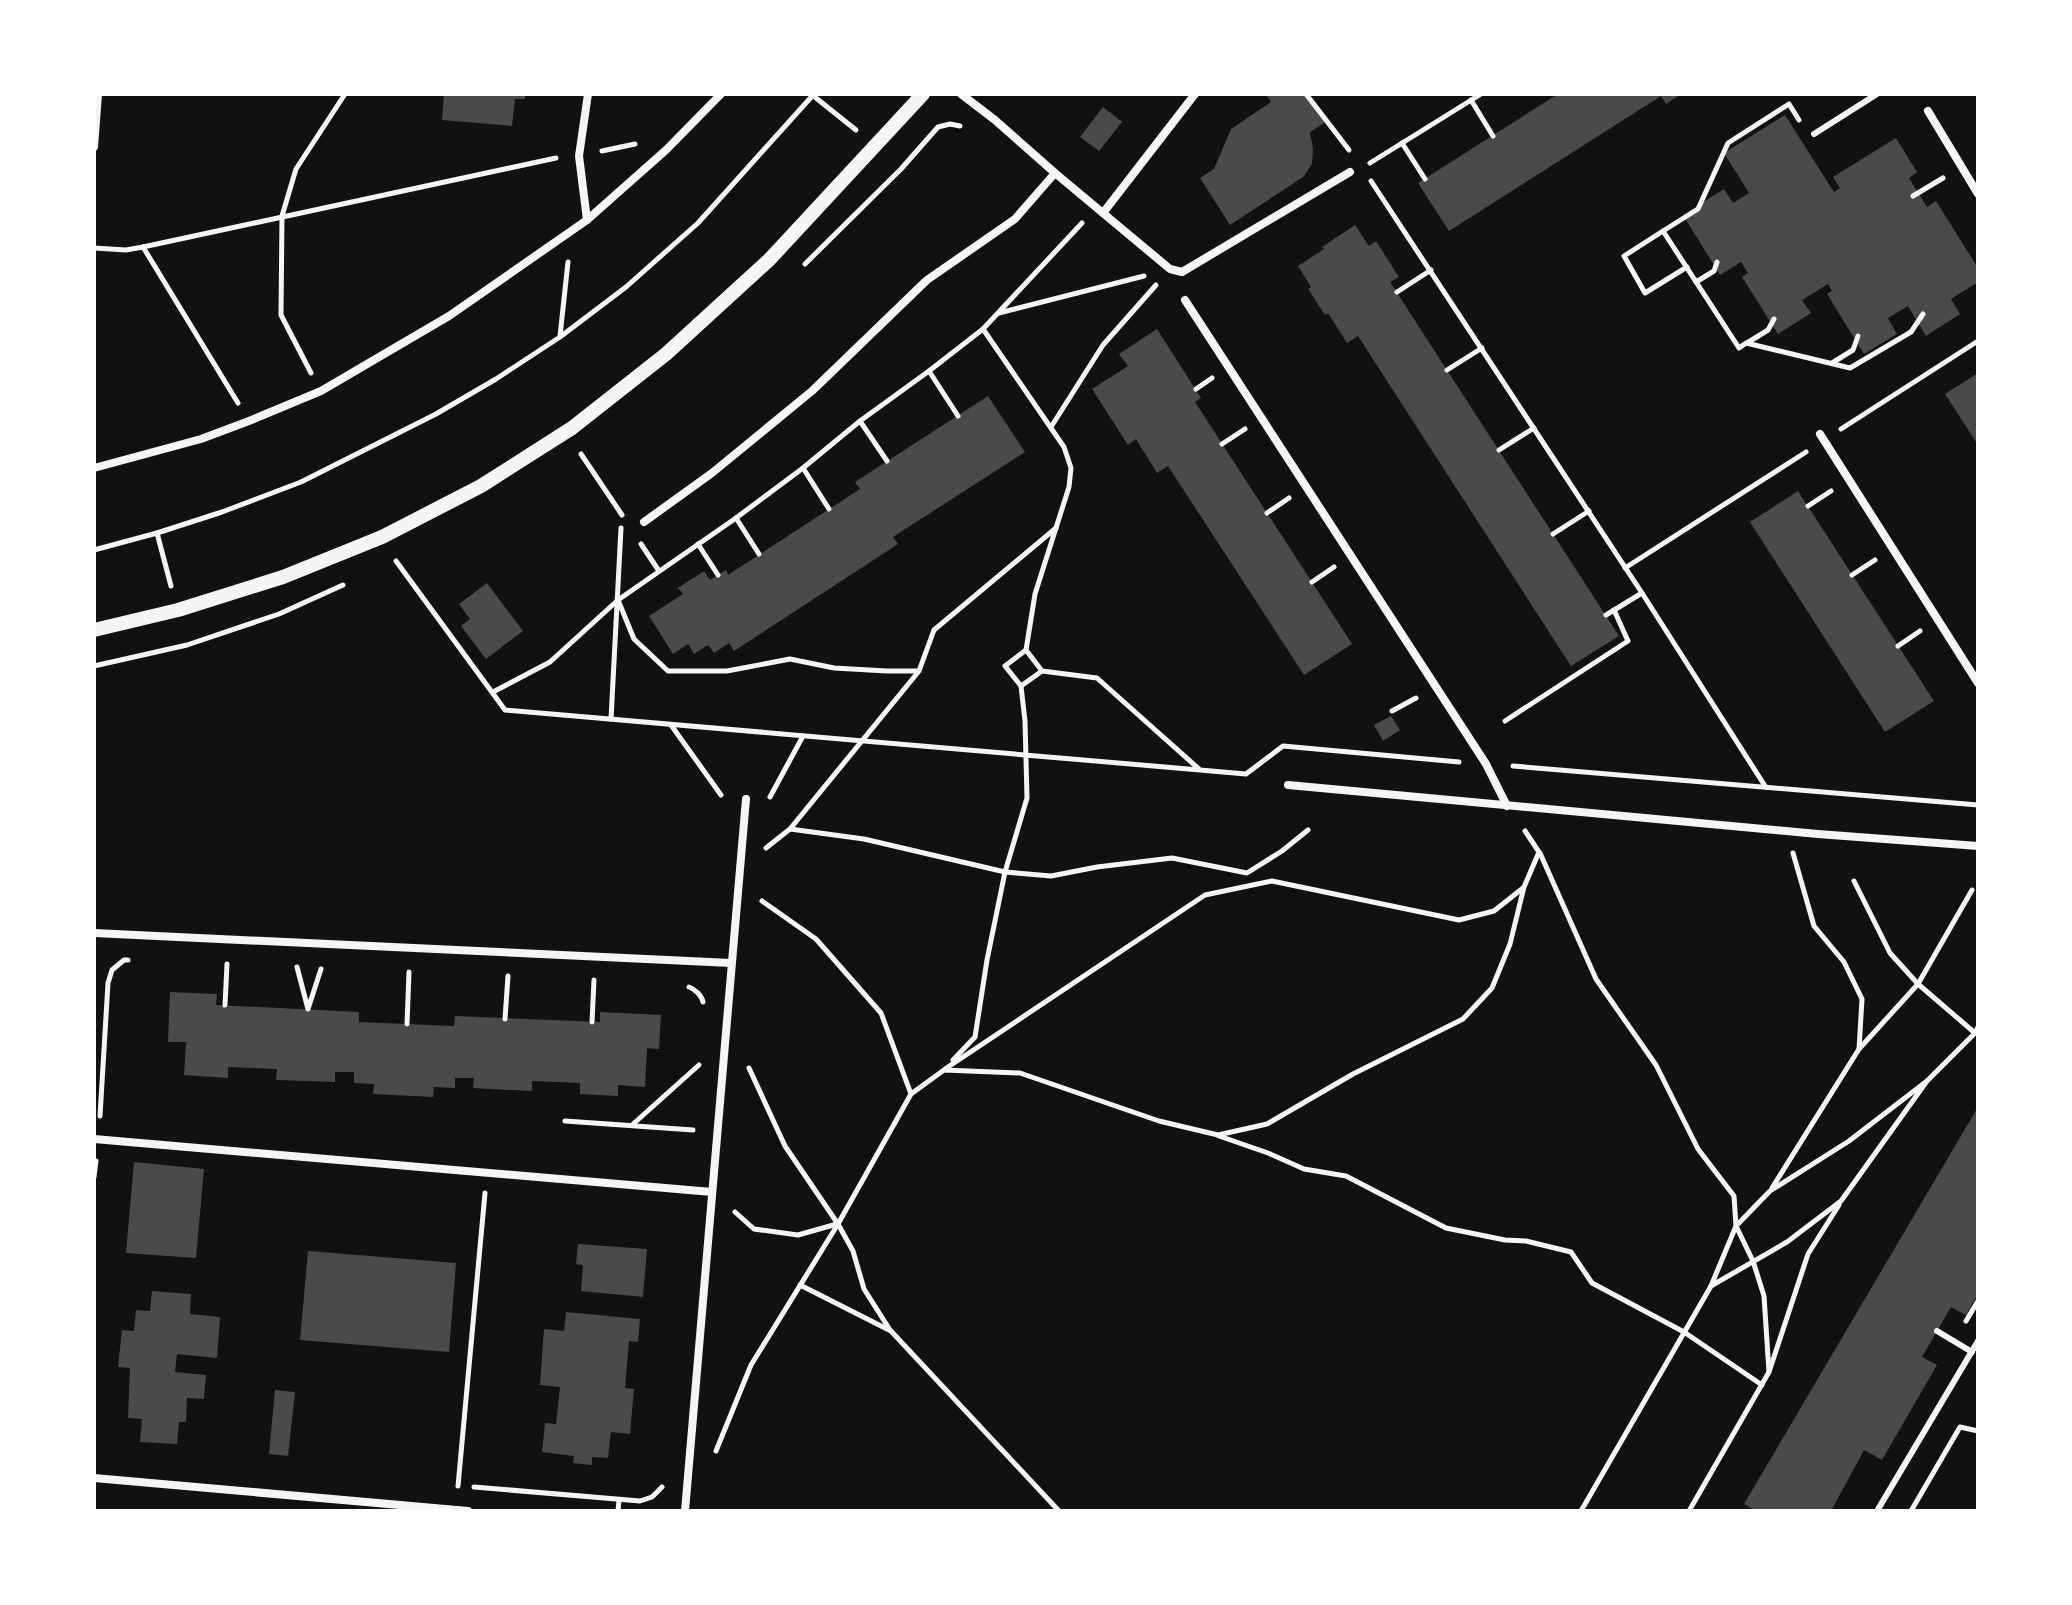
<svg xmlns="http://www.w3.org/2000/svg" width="2072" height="1605" font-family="Montserrat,sans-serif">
  <rect width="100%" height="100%" fill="#111"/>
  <g fill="#4a4a4a">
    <path d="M444,94h81v5h-10l-3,27 -70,-6z"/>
    <path d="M1266,94h40l20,28 -16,10 3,17 -1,15 -9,13 -73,48 -30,-47 14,-9 17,-40 40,-27z"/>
    <path d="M1558,94h123l-15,10 -5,-8 -212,135 -31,-48z"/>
    <path d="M1103,107l19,15 -23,29 -19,-14z"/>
    <path d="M1785,115l49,77 6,-4 -7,-11 63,-39 21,34 -8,6 18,29 9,-6 42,67v14l-27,17 9,15 -34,22 -18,-30 -20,12 9,16 -33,20 -37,-60 5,-3 -4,-7 -26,16 9,13 -33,21 -36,-57 6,-4 -7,-11 -21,13 -37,-60 41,-26 9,14 16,-10 -25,-40z"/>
    <path d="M1355,225l14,21 7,-5 23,36 -9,5 229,354 -48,30 -213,-330 -11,7 -19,-30 -3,2 -17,-26 3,-2 -13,-21 26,-17 -2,-2z"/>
    <path d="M1157,329l44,69 -6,4 157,242 -48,31 -136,-209 -11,7 -21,-34 -8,6 -36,-56 36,-23 -9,-12z"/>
    <path d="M1978,373v72l-33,-51z"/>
    <path d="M988,396l37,56 -132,85 5,7 -164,107 -5,-8 -15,10 -6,-8 -14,9 -6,-10 -15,10 -24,-38 34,-22 -5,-6 26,-17 6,9 16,-10 2,5 132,-86 -5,-7z"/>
    <path d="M1798,491l136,210 -49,31 -135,-210z"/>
    <path d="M487,583l36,48 -37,28 -25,-33 9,-7 -11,-15z"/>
    <path d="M1391,716l9,14 -17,11 -9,-16z"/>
    <path d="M170,992l47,2 -1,11 143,7v10l95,4 1,-10 145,6v-10l61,3 -2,34 -12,-1 -2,39 -27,-2v11l-38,-2v-11l-48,-2v10l-59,-3 1,-10h-19v10l-21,-1 -1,10 -60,-3 1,-10 -20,-1v-11h-19v10l-59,-2 1,-11 -49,-2v11l-44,-3 2,-33h-18z"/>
    <path d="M1978,1107v187l-12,21 -15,-8 -29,50 15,8 -55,95 -18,-10 -33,61h-75l-12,-7z"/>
    <path d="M134,1162l70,7 -8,89 -70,-5z"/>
    <path d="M578,1244l69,5 -4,48 -62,-6 2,-26 -7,-1z"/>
    <path d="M308,1251l148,12 -7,89 -149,-12z"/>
    <path d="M152,1291l39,3 -1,20 30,3 -3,41 -40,-4 -2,18 31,3 -2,24 -17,-1 -1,24h-7l-2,22 -37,-2 2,-23 -14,-1 2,-50 -12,-1 4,-37 12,1 2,-21 14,1z"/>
    <path d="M566,1312l74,7 -2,23 -9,-1 -4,47 9,1 -4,45 -19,-2 -3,26 -16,-1v8l-19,-2 1,-7 -32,-4 3,-29 11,1 4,-37 -20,-2 4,-56 20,2z"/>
    <path d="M275,1390l20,2 -7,64 -19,-2z"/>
  </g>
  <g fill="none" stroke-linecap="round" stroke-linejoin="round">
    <g stroke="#f5f5f5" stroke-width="5">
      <path d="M811,94l45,36"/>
      <path d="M1306,94l43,56"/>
      <path d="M1471,100l22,36"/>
      <path d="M1799,120l-10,-16 -61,39 -30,66 -35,22 76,117 7,-5 104,25 61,-36 12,-18"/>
      <path d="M1402,143l23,36"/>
      <path d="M602,151l33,-7"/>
      <path d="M1370,163l111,-69"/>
      <path d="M1371,181l271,412 123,193"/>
      <path d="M1913,196l30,-18"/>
      <path d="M1663,231l-39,25 21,37 42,-26"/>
      <path d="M143,247l95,156"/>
      <path d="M94,248l32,2 17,-3 413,-89"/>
      <path d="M805,264l96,-95 37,-42 12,-3 10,2"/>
      <path d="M1696,282l18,-11 3,-9"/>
      <path d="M1397,292l34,-22"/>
      <path d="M999,313l145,-37"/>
      <path d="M983,329l81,118 7,21 -2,19 -34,107 -9,56"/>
      <path d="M560,336l8,-74"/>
      <path d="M1747,343l21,-13 6,-11"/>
      <path d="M1832,363l21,-13 5,-14"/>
      <path d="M1447,370l35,-22"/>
      <path d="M929,371l29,45"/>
      <path d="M311,373l-30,-58 1,-99 14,-47 49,-75"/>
      <path d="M1196,389l16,-11"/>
      <path d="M860,421l27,40"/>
      <path d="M1051,427l52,-82 53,-60"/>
      <path d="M1841,429l137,-88"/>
      <path d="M1222,444l23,-15"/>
      <path d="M1499,450l35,-22"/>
      <path d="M581,454l41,61"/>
      <path d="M803,468l26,41"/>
      <path d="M1808,506l23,-15"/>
      <path d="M1267,513l22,-15"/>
      <path d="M736,518l23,36"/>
      <path d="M157,533l14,53"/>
      <path d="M1553,534l36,-23"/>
      <path d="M641,544l18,27"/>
      <path d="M698,544l20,31"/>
      <path d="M94,550l63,-17 65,-21 79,-30 135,-68 60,-35 64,-42 66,-50 72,-64 116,-129"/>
      <path d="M396,561l109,149 741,64 37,-28 176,16"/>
      <path d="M1625,568l181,-116"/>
      <path d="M1852,575l23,-15"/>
      <path d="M1312,582l22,-15"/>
      <path d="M618,600l16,39 34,32h59l63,-12 44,9 53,3h31"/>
      <path d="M1606,615l36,-22"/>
      <path d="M1898,646l22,-15"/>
      <path d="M1026,650l16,21 -21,15 -16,-20z"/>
      <path d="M94,666l93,-21 92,-31 64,-29"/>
      <path d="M1042,671l55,7 102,91"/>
      <path d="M493,692l57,-30 68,-62 118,-82 67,-50 57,-47 69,-50 54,-42 99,-106"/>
      <path d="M1392,711l24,-13"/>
      <path d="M611,719l10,-191"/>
      <path d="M1505,721l123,-80 -14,-31"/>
      <path d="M671,725l50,70"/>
      <path d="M1513,766l465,39"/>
      <path d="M770,797l33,-61"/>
      <path d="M790,829l74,10 141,33 46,4 46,-9 75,-9 75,15 35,-22 26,-21"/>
      <path d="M766,848l24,-19 129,-158 15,-41 122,-102"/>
      <path d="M1540,853l56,126 60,86 42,84 36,47 2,30 17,35 11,35 5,76"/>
      <path d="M1793,853l21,73 30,36 18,37 -3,50"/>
      <path d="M1854,881l36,72 28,31 57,49"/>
      <path d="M762,901l54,38 65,74 30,81"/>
      <path d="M297,967l11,42 13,-40"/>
      <path d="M689,987c6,2 13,9 14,15"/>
      <path d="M225,1005l2,-41"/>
      <path d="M505,1019l3,-43"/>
      <path d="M592,1022l2,-42"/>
      <path d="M407,1024l2,-52"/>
      <path d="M953,1060l22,-23 12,-77 18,-88 22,-74 -2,-77 -4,-35"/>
      <path d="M749,1068l36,78 53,78 15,27 11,38 26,41 169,181"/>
      <path d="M945,1069l260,-174 67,-14 187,39 35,-9 29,-23"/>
      <path d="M100,1116l8,-133 4,-13 12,-10h4"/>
      <path d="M565,1121l128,9"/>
      <path d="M632,1125l67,-60"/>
      <path d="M1219,1136l49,17 36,16 42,7 100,52 59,12 21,1 45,11 21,31 92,49 78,53"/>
      <path d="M94,1177l2,-16"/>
      <path d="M1772,1188l87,-139 59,-65 54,-94"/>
      <path d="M735,1212l19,17 44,6 39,-11"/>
      <path d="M800,1285l89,45"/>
      <path d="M1711,1286l25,-60 34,-35 79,-50 78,-60 48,-48 3,-6"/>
      <path d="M1966,1321l12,-20"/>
      <path d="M716,1451l35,-86 87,-141 73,-130 33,-24 76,3 139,48 59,14 49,-11 86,-50 110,-55 29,-31 18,-44 14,-57 15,-35 -14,-21"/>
      <path d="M458,1486l27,-293"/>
      <path d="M474,1487l166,14 12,-4 10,-10"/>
      <path d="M618,1511l1,-11"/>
      <path d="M1581,1511l130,-225 76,-44 54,-41 86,-120"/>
      <path d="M1689,1511l80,-139 39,-118 31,-49"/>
      <path d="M1911,1511l49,-84 18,4"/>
    </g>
    <g stroke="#f5f5f5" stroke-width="6">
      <path d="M1814,134l63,-40"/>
      <path d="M1937,1331l35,21"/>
      <path d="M1877,1511l101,-170"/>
    </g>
    <g stroke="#f5f5f5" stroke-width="8">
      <path d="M961,94l34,26 60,53 115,96 12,3 168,-100"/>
      <path d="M1928,111l50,83"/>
      <path d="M94,147l4,-53"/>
      <path d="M1103,213l92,-119"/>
      <path d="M587,220l-8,-64 9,-62"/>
      <path d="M1185,300l301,464 21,42"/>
      <path d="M1820,434l158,249"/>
      <path d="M94,468l107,-29 48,-18 72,-30 128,-75 138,-96 79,-70 55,-56"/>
      <path d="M644,522l68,-49 100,-82 115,-111 88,-61 40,-46"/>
      <path d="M1288,785l530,49 160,12"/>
      <path d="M94,933l637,30"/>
      <path d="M94,1139l618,53"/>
      <path d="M94,1478l374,33"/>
      <path d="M685,1511l61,-712"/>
    </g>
    <path stroke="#f5f5f5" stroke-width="14" d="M94,630l84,-20 105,-33 99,-40 99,-51 91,-58 94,-74 103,-94 154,-166"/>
  </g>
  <rect width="2072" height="1605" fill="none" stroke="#ffffff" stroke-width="192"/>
</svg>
